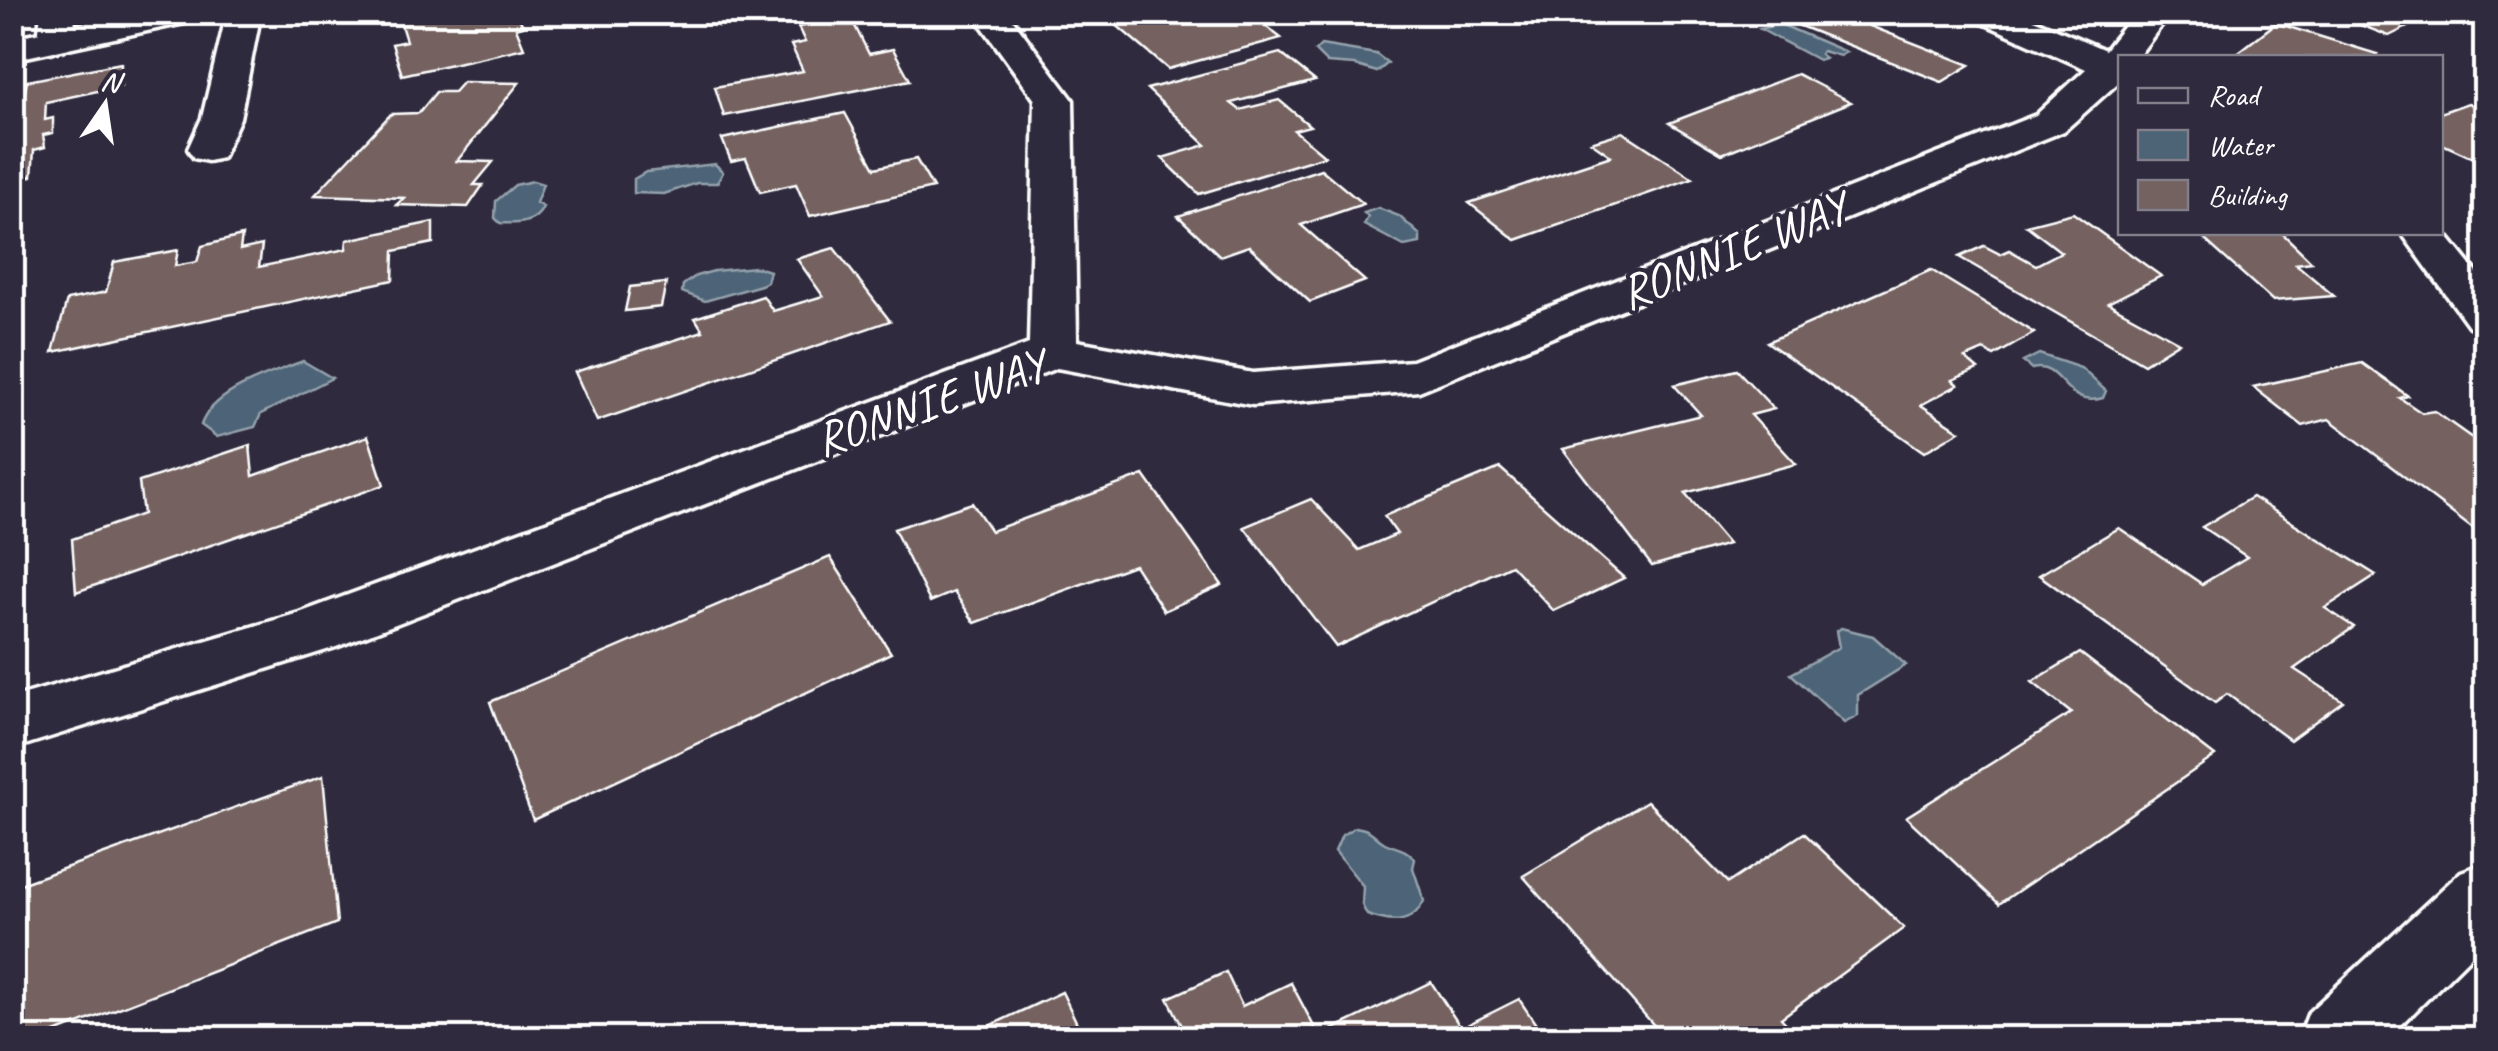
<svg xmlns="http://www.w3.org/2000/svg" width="2498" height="1051" font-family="Caveat,sans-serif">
  <rect width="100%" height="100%" fill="#2f2a3d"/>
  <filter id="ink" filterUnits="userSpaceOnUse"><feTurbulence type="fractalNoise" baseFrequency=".01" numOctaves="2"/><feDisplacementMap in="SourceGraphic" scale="20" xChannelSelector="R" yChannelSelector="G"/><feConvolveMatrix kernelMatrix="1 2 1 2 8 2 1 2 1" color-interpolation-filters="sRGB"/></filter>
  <g filter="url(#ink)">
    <g fill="#4d6477" stroke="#94a2ad" stroke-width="2.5">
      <path d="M1780,24l66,28 -6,4 -18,-5 -2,3 5,4 -7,2 -58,-31z"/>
      <path d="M1321,45l55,9 12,9 -11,9 -23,-7 -27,-2 -12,-12z"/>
      <path d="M715,164l8,8 -6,11h-20l-33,11 -30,-1v-14l12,-7z"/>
      <path d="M533,181l10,3 -7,19 7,4c-7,17 -26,17 -43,16l-5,-5 1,-17 19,-16z"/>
      <path d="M1378,208l21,8 21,19v8l-16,3 -40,-21 4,-8 -4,-4z"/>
      <path d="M755,267l15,4 -3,11 -6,3 -56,16 -23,-9 1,-7 13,-9 18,-5z"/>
      <path d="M2039,354l42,14 25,23 -3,7c-39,12 -41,-38 -71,-29l-9,-7z"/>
      <path d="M303,361l29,17 -71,36 -6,13 -38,10 -16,-12c12,-35 70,-51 102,-64z"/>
      <path d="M1841,628l32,8 33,29 -48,30v21l-14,7 -53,-49 48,-27 -3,-16z"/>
      <path d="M1355,827c20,3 16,8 30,16 12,6 19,4 30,16l-2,9 11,33c-13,25 -33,22 -57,14l-5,-10 1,-19 -28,-35 7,-16z"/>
    </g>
    <g fill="#746261" stroke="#fff" stroke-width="2.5">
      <path d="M397,12h119l7,14 -7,2 8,20 -122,27 -10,-31 14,-3z"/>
      <path d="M712,12h80l-74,14z"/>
      <path d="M1101,12h146l34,26 -113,31z"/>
      <path d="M1827,12h66l-23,14 100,39 -28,17 -142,-56z"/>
      <path d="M2326,12h112l-49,24z"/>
      <path d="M851,18l18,36 24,-5 17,31 -186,36 -9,-29 88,-16 -12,-26 14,-3 -7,-15z"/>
      <path d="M2276,23l101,31 -4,4h-142z"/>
      <path d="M1280,53l35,28 -84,22 9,7 39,-10 31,26 -16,4 31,26 -126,38 -37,-36 44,-13 -59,-56z"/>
      <path d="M121,63v23l-75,16 -1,18 8,-2v15l-10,2 2,12 -11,3 -2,26 -20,4v-86l13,-3 2,-10z"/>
      <path d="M1797,74l54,28 -129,52 -53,-31z"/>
      <path d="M463,82l56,1 -62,78 36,1 -19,23h9l-15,22 -72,-2 8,-7 -89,-3 76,-81 28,-1 17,-21h18z"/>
      <path d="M2468,103l18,8v53l-46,-21v-30z"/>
      <path d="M845,113l30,55 41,-9 17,29 -123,28 -14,-32 -36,8 -14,-34 -15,3 -9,-22z"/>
      <path d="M1623,132l70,46 -177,62 -47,-37 142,-47 -20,-14z"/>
      <path d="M1321,169l42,35 -62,21 64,56 -55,21 -61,-56 -29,10 -42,-40z"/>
      <path d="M2073,213l88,63 -53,27 71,39 -35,22 -185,-107 25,-11 16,8 9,-4 27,15 25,-13 -35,-27z"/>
      <path d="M433,222v21l-39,8 -1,29 -340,72 14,-52 39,-8 8,-30 64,-12 -3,16 22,-4 5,-16 40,-10 -2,14 22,-5 -3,22 87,-18 1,-9z"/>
      <path d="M2196,232h92l-5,2 29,28 -16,2 38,32 -61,5z"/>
      <path d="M834,248l56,73 -293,100 -22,-49 128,-41 -8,-13 68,-22 10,15 50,-15 -26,-37z"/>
      <path d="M1931,270l103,63 -40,23 -10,-6 -19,8 13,11 -26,11 6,5 -37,20 39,26 -36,21 -157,-110z"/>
      <path d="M666,283l-5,24 -36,4 5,-24z"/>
      <path d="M2362,363l46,33 -8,2 22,15 12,-2 52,37v91l-157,-120 -26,7 -50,-39z"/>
      <path d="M1737,370l37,39 -23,6 45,49 -111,29 43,51 -76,22 -89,-117 138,-34 -27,-30z"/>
      <path d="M368,436l16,49 -308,107 -4,-53 71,-25 -4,-32 111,-37 3,31z"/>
      <path d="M1500,468l124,110 -70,33 -43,-46 -175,82 -92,-120 67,-28 48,51 38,-16 -13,-18z"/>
      <path d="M1144,475l78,110 -58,26 -30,-46 -159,58 -21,-31 -24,10 -36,-73 78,-26 19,28z"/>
      <path d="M2252,497l124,78 -51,33 29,19 -60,42 49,32 -53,39 -63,-46 -12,9 -176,-128 80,-47 83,56 45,-27 -45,-30z"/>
      <path d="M830,557l61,96 -358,167 -43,-118z"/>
      <path d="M2080,653l135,103 -216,148 -93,-87 165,-104 -39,-31z"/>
      <path d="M323,776l14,147 -295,115h-30v-151z"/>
      <path d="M1647,801l81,82 76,-50 100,95 -123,90 19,20h-135l-142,-162z"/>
      <path d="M1226,972l16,34 49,-23 28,53 112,-54 30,46 58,-29 26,39h-357l-20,-40z"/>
      <path d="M1062,992l22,46h-120z"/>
    </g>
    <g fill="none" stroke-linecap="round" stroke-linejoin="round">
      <g stroke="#fff" stroke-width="7">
        <g id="minor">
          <path d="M41,12h34l-1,28 -5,8 -13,3 -13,-3 -5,-8z"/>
          <path d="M227,12h34l-21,106 -18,40 -14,3 -14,-3 -6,-9 14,-31z"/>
          <path d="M972,12h35l66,88 4,241 176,32 159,-12 624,-246 50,-46 -112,-50 -5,-7h48l88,38 30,-38h36l-34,46h-17v23l-56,50 -645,260 -166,14 -196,-37 -721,279 -324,102v-51l287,-85 730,-269 6,-244z"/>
          <path d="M2440,227l46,57v46l-17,-4 -68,-94h39z"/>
          <path d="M2486,863v78l-98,97h-89l10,-26 152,-140z"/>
        </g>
      </g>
      <g stroke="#fff" stroke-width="7">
        <path id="primary" d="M136,12h70l-5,7 -12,3 -177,38v-22z"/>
      </g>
      <use href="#minor" fill="#2f2a3d" fill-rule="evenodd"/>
      <use href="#primary" fill="#2f2a3d" fill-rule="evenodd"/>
    </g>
  </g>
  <g text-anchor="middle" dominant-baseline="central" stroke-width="8" stroke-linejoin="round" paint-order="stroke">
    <g font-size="48" fill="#fff" stroke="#2f2a3d">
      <text transform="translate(1733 250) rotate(-22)">RONNIE WAY</text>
      <text transform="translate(930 402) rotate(-19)">RONNIE WAY</text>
    </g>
  </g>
  <rect width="2498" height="1051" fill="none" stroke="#2f2a3d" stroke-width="50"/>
  <rect x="25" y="25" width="2448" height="1001" fill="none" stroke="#fff" stroke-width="4" filter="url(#ink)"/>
  <rect x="2118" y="55" width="325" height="180" fill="#2f2a3d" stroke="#827f8b" stroke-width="2.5"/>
  <rect x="2138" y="88" width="50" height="15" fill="#2f2a3d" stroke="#827f8b" stroke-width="2.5"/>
  <text x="2208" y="105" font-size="30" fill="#ffffff">Road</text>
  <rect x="2138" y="130" width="50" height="30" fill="#4d6477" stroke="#827f8b" stroke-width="2.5"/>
  <text x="2208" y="155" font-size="30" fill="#ffffff">Water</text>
  <rect x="2138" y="180" width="50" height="30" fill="#746261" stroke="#827f8b" stroke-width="2.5"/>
  <text x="2208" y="205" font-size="30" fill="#ffffff">Building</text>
  <g transform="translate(105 105) rotate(13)" stroke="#2f2a3d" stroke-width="8" paint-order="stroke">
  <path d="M0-8L18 38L0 25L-18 38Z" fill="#ffffff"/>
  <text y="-15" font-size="28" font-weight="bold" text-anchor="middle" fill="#ffffff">N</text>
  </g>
</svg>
